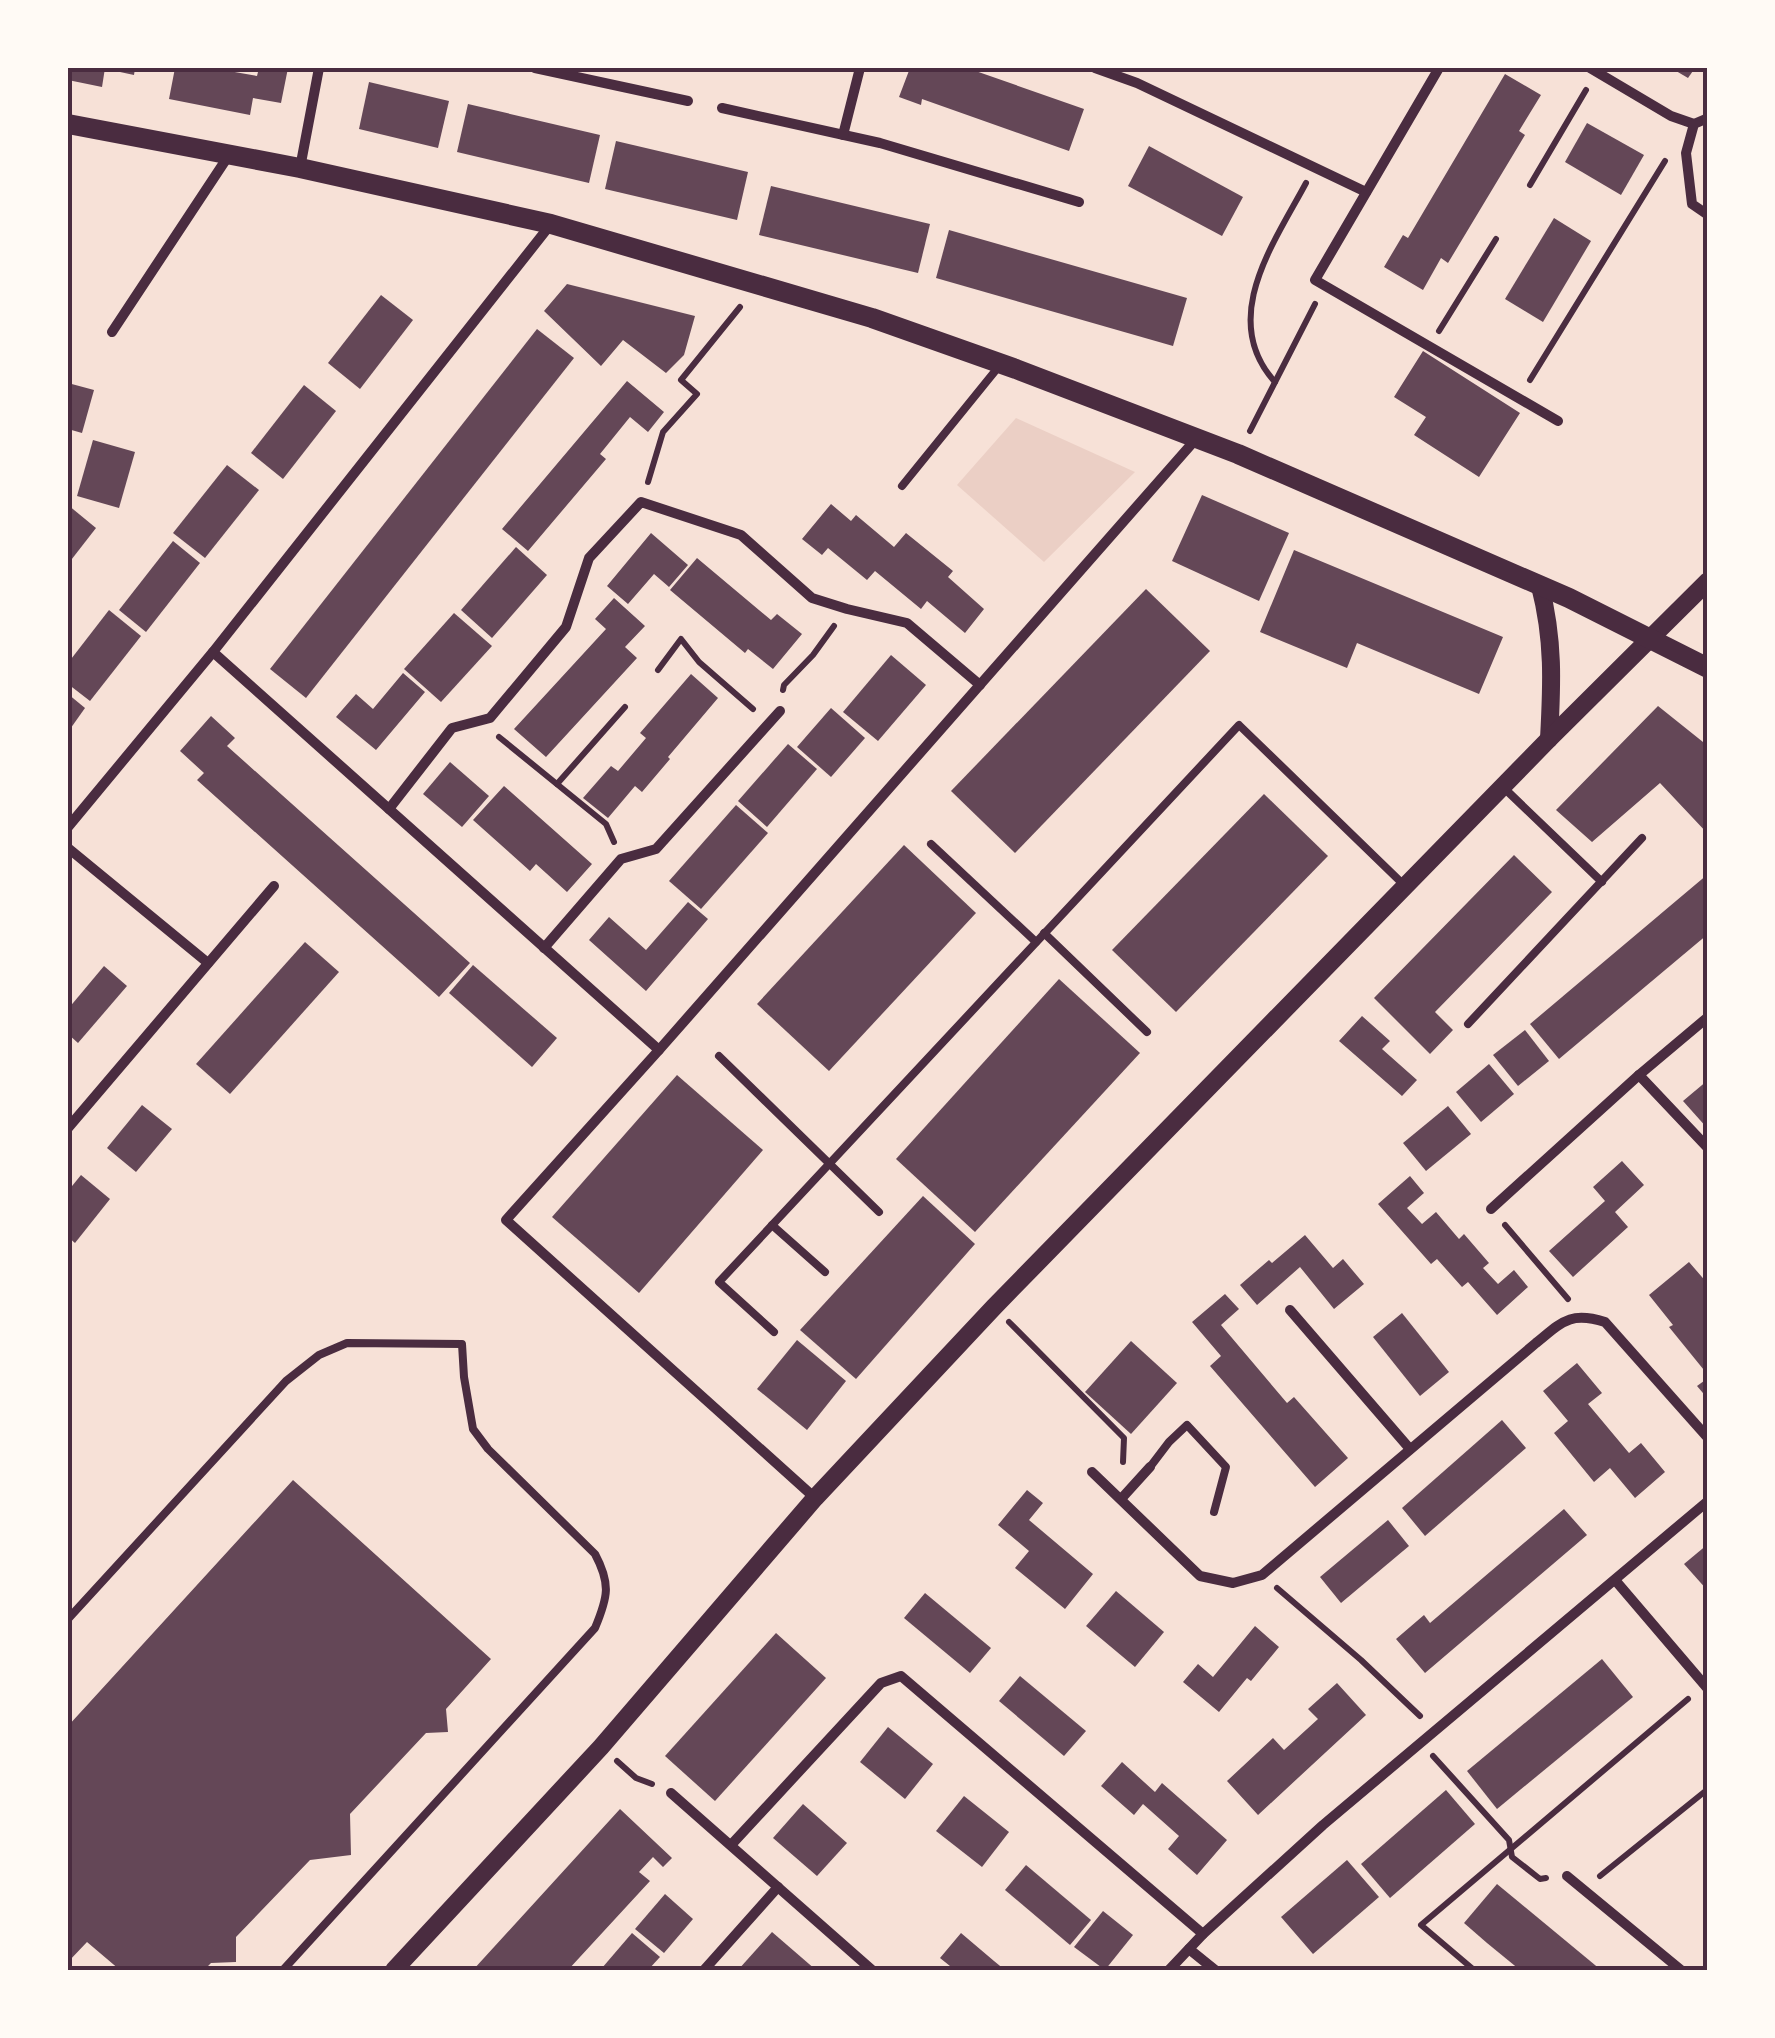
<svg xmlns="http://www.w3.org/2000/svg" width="1775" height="2038" font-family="'Alegreya Sans',sans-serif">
  <rect width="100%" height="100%" fill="#f7e1d7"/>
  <path fill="#ebcfc5" d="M1016,418l119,54 -91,90 -87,-77z"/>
  <g fill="#644757">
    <path d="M68,68h37l-3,19 -34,-7z"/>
    <path d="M106,68h29l-1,7 -28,-6z"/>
    <path d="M175,68h37l45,8 2,-8h29l-7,35 -28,-5 -3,17 -81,-16z"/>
    <path d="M910,68h57l117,41 -15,42 -147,-52 -1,6 -22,-8z"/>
    <path d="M1671,68h24l-7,10z"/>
    <path d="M1505,74l36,21 -22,36 6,4 -77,128 -7,-5 -18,32 -39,-23 19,-32 5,3z"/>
    <path d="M369,82l80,19 -11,47 -79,-19z"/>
    <path d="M468,104l132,31 -11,48 -132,-31z"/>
    <path d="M1587,123l57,32 -23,40 -56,-33z"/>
    <path d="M616,141l132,31 -11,48 -132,-31z"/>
    <path d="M1149,146l94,51 -21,39 -94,-50z"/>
    <path d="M771,186l159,38 -12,49 -159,-38z"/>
    <path d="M1554,218l37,23 -48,81 -38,-23z"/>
    <path d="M949,230l238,68 -14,48 -237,-68z"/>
    <path d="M567,284l128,32 -11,39 -18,18 -43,-33 -22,26 -57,-55z"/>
    <path d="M381,295l32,25 -53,69 -32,-26z"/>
    <path d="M537,329l37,29 -268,340 -36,-29z"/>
    <path d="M1423,351l97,62 -41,64 -65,-42 12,-18 -32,-20z"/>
    <path d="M627,381l37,31 -16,20 -18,-15 -30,37 6,5 -78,92 -26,-22z"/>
    <path d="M68,383l26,7 -12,43 -14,-4z"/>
    <path d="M304,385l32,26 -53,68 -32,-26z"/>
    <path d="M93,440l42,12 -16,56 -42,-12z"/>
    <path d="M227,465l32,25 -54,68 -32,-25z"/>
    <path d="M1202,495l87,38 -30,68 -87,-40z"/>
    <path d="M831,504l20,17 5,-6 38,32 12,-14 47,38 -5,6 36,32 -19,24 -38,-32 -6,8 -46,-38 -8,9 -39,-32 -6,7 -20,-16z"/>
    <path d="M68,505l28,23 -28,36z"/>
    <path d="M651,533l37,32 -19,22 -15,-13 -26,30 -21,-18z"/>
    <path d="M173,541l27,22 -54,69 -27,-22z"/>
    <path d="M516,547l31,28 -55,63 -31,-28z"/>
    <path d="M1294,550l209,87 -24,57 -122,-51 -10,25 -87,-36z"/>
    <path d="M697,558l74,62 6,-6 25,20 -29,35 -25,-20 -3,4 -75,-63z"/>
    <path d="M1146,589l64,62 -195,202 -64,-62z"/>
    <path d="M614,598l31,28 -20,21 12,11 -91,99 -32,-28 92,-100 -11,-10z"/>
    <path d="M109,610l32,26 -51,65 -22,-17v-21z"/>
    <path d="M454,613l38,33 -51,56 -37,-33z"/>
    <path d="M891,655l35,30 -48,56 -35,-29z"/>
    <path d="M403,673l22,19 -49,58 -40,-33 20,-23 17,15z"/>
    <path d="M691,674l27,24 -50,59 2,2 -28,33 -7,-6 -27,32 -25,-20 28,-32 7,5 28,-33 -6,-5z"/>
    <path d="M68,694l17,14 -17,24z"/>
    <path d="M1658,706l50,40v88l-48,-51 -68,59 -36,-32z"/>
    <path d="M831,708l34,30 -34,39 -34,-30z"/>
    <path d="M211,716l24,22 -8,8 243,217 -31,34 -242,-217 7,-7 -24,-22z"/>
    <path d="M788,744l29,25 -50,58 -29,-26z"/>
    <path d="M450,762l39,34 -27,31 -39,-33z"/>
    <path d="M504,786l88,78 -25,28 -31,-28 -6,7 -57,-51z"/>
    <path d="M1264,794l64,62 -152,156 -64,-62z"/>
    <path d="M736,805l32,28 -67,76 -32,-28z"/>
    <path d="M904,845l72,68 -147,158 -72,-67z"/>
    <path d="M1514,855l38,37 -117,120 18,18 -23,24 -56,-56z"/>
    <path d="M1708,874v60l-149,125 -29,-35z"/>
    <path d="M688,902l20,17 -62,72 -57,-51 20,-23 37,33z"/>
    <path d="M305,942l34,30 -109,122 -34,-30z"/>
    <path d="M473,965l84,73 -25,29 -83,-74z"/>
    <path d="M104,966l23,20 -49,57 -10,-9v-25z"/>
    <path d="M1059,979l81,74 -165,179 -79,-73z"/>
    <path d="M1362,1016l28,25 -8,8 35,31 -15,16 -63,-55z"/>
    <path d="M1525,1030l24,31 -31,25 -25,-31z"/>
    <path d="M1489,1064l25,30 -33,28 -25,-30z"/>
    <path d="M677,1075l86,75 -124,143 -87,-76z"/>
    <path d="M1708,1080v49l-25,-28z"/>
    <path d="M142,1105l30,24 -36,43 -29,-24z"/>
    <path d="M1448,1106l23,28 -45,37 -23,-28z"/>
    <path d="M1622,1161l22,24 -29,27 13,15 -55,50 -24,-26 56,-50 -12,-14z"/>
    <path d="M81,1175l29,24 -35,44 -7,-6v-46z"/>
    <path d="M1410,1176l14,17 -17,15 15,16 14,-12 23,27 5,-5 25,29 -6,5 15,16 16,-14 14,17 -31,28 -29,-33 -6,5 -25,-28 -6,5 -53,-60z"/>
    <path d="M923,1196l52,48 -119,135 -56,-49z"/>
    <path d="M1305,1235l28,33 10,-9 21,25 -30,25 -34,-42 -43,38 -17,-20 29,-25 3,3z"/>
    <path d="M1689,1262l19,22v13l-3,2 3,2v74l-39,-48 4,-2 -24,-30z"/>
    <path d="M1225,1294l14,15 -18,16 66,78 7,-6 54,61 -33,29 -105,-121 11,-10 -29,-34z"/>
    <path d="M1402,1313l47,59 -29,24 -47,-59z"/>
    <path d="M797,1340l49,41 -39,49 -50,-41z"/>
    <path d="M1131,1341l46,42 -46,51 -46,-42z"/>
    <path d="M1577,1363l25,30 -14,11 41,49 12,-10 24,29 -30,26 -25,-30 -16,14 -40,-49 14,-12 -25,-30z"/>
    <path d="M1708,1378v21l-11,-13z"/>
    <path d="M1502,1420l24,28 -101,88 -23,-28z"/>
    <path d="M293,1480l198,179 -45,50 2,23 -22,1 -76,81 1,41 -41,5 -74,77v25l-25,1 -7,7h-84l-33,-28 -19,20v-236z"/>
    <path d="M1027,1490l16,13 -14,17 64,54 -28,35 -50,-41 14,-17 -31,-26z"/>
    <path d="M1564,1509l23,26 -162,138 -29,-34 28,-24 6,8z"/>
    <path d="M1388,1520l21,26 -68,57 -21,-26z"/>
    <path d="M1708,1544v47l-24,-27z"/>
    <path d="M1116,1591l48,41 -29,35 -49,-41z"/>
    <path d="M925,1593l66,55 -21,25 -66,-55z"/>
    <path d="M1255,1626l24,21 -28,34 -4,-3 -28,34 -36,-30 15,-18 15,13z"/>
    <path d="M776,1633l50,45 -111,123 -50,-45z"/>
    <path d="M1602,1659l31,38 -136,112 -30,-38z"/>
    <path d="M1020,1676l66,55 -22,25 -65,-55z"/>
    <path d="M1337,1683l29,32 -108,100 -31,-34 46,-43 11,12 34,-31 -10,-10z"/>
    <path d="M888,1727l45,37 -28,35 -45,-37z"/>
    <path d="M1122,1762l33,30 7,-9 65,57 -30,35 -29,-26 11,-13 -36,-32 -9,11 -33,-29z"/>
    <path d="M1446,1790l29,34 -85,74 -29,-34z"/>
    <path d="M964,1796l45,36 -27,35 -46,-36z"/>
    <path d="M803,1804l44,39 -30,33 -44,-38z"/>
    <path d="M620,1809l52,49 -9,9 -10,-10 -14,15 11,9 -82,89h-95z"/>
    <path d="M1347,1860l32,37 -66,57 -32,-37z"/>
    <path d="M1026,1865l65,55 -21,25 -65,-55z"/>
    <path d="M1497,1884l23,19 81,67h-81l-33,-27 -23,-20z"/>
    <path d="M665,1894l28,25 -29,34 -29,-24z"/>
    <path d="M1103,1911l30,24 -28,35 -31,-23z"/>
    <path d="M772,1932l44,38h-78z"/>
    <path d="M632,1933l28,24 -12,13h-43l-3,-2z"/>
    <path d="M961,1933l33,28 11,9h-50l-15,-12z"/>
  </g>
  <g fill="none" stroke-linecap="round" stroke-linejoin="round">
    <g stroke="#4a2c40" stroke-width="6">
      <path d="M1530,185l56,-95"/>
      <path d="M1439,331l57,-92"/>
      <path d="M1530,380l135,-219"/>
      <path d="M1275,382c-57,-63 -1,-139 31,-199"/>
      <path d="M1250,431l65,-127"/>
      <path d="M648,482l15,-50 34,-38 -16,-14 59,-73"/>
      <path d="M658,670l23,-31 18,23 54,47"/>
      <path d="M783,690l1,-5 29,-30 21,-29"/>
      <path d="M499,737l107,87 8,18"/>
      <path d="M557,784l68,-77"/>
      <path d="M1505,1225l63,74"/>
      <path d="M1009,1322l115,116 -1,24"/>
      <path d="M1277,1588l84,72 59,56"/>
      <path d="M1433,1756l76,84 3,17 28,22 6,-1"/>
      <path d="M617,1761l19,17 16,6"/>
      <path d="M1600,1876l108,-87"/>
      <path d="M1474,1970l-53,-45 267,-226"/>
    </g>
    <g stroke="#4a2c40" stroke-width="8">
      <path d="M902,486l98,-121"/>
      <path d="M1504,788l98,94"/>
      <path d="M931,844l105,98"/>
      <path d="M1044,933l103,99"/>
      <path d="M1468,1024l174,-186"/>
      <path d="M719,1056l160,156"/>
      <path d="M772,1225l53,47"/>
      <path d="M774,1332l-55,-50 520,-557 166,161"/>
      <path d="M1150,1467l19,-25 18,-17 39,42 -12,45"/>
      <path d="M68,1619l218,-238 33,-26 28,-12 115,1 2,33 9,52 15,20 107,105c16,30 13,43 0,74l-312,342"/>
    </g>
    <g stroke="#4a2c40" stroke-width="10">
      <path d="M535,68l153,33"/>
      <path d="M1095,68l42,15 229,109"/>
      <path d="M1439,68l-124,212 243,141"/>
      <path d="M1590,68l81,48 23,8"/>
      <path d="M722,108l158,35 199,59"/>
      <path d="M1708,118l-14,6 -8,29 6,51 16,11"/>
      <path d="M843,135l17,-67"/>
      <path d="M300,168l19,-100"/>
      <path d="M112,332l117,-177"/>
      <path d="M213,652l446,398"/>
      <path d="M389,809l63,-81 38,-10 76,-91 23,-69 52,-56 100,33 71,63 35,11 60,14 73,62"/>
      <path d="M68,827l145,-175 338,-428"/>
      <path d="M68,848l140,115"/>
      <path d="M544,948l77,-89 35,-10 124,-138"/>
      <path d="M1639,1075l69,73"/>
      <path d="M68,1128l206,-242"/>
      <path d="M1491,1209l148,-134 69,-58"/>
      <path d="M1290,1310l120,139"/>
      <path d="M1092,1472l108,104 33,7 29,-8 274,-232c26,-21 34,-32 69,-21l103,116"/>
      <path d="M815,1498l-309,-278 153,-170 537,-611"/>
      <path d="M1121,1499l29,-32"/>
      <path d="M1615,1580l93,109"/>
      <path d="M671,1793l201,177"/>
      <path d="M731,1845l150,-162 20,-7 302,258"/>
      <path d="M1567,1876l114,94"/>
      <path d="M1189,1949l26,21"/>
      <path d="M704,1970l74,-83"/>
      <path d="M1169,1970l34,-36 120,-109 385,-324"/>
    </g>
    <g stroke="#4a2c40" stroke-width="18">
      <path d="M1540,586c14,54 12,98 9,153"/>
      <path d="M394,1970l207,-223 214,-249 179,-191 555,-568 159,-158"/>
    </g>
    <path stroke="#4a2c40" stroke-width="20" d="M68,124l232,44 251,56 321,94 144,51 222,85 331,144 139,70"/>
  </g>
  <rect width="1775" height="2038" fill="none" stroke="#fffaf5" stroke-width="140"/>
  <rect x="70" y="70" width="1635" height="1898" fill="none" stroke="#4a2c40" stroke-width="4"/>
</svg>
